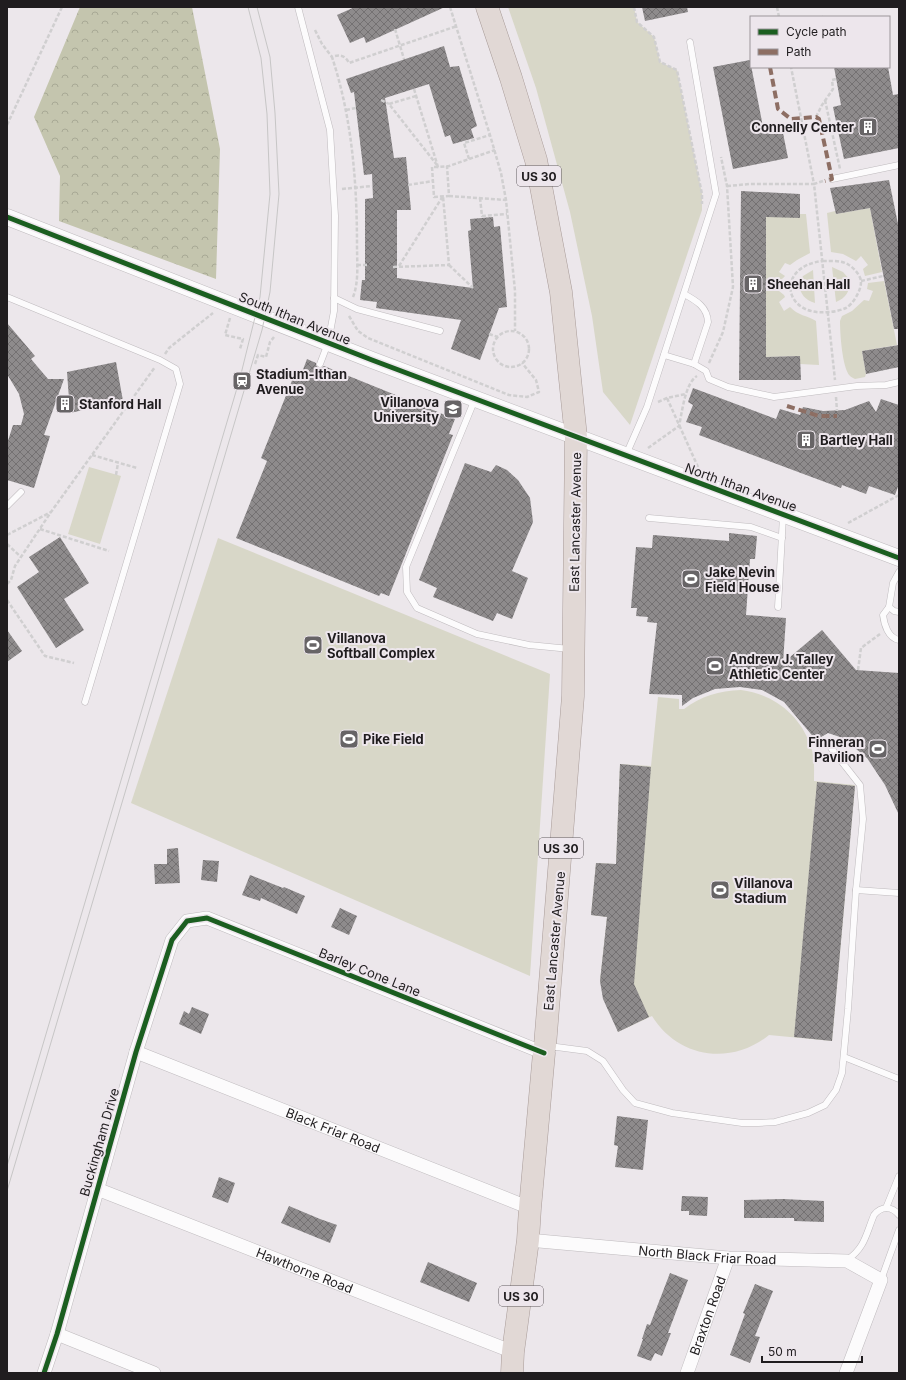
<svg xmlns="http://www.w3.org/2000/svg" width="906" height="1380" font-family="Inter,sans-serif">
  <defs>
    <pattern id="forest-crowns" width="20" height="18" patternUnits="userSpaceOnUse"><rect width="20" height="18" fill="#c4c5ae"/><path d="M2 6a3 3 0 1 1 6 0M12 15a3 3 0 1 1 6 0" fill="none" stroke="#a8a995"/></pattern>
    <pattern id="building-cross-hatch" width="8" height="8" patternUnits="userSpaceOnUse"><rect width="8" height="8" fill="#8e8b8c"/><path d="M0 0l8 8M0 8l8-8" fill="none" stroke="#747172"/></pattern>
  </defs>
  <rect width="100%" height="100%" fill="#ece7eb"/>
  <g fill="#d8d7c8">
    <path d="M508,7h126l3,15 17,15 6,25 17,8 25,124v16l-72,215 -27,-33 -11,-76 -22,-104 -34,-124z"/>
    <path d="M870,208l12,64 -17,4 -2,-7 5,-4 -7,-9 -5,5 -13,-7 -12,-2 -4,-39 8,-2 1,3z"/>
    <path d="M800,214h6l4,39 -13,7 -7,5 -5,-2 -6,9 6,4c-6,7 -10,7 -19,7v-66z"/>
    <path d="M832,267l11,5 7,8c0,11 -4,18 -14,22z"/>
    <path d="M813,270l2,33c-10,-3 -15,-9 -16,-19l4,-8z"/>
    <path d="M884,281l13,64 -35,6 4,23 -1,3 -10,2c-2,-1 -4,-2 -5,-3 -8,-8 -10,-44 -10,-55l2,-5 10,-5 12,-11 5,1 4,-10 -6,-2 1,-6z"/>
    <path d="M766,291h13l5,4 1,2 -6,5 5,9 6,-4c9,9 16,8 26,14l3,44 -19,-1v-8l-34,1z"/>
    <path d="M89,467l32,9 -21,68 -32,-10z"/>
    <path d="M218,538l332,136 -20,302 -399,-173z"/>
    <path d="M741,690c32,4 58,24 69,54 5,12 4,25 4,37l41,4 -23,256 -63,-6c-38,31 -91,23 -117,-19l-34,16 -18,-51 7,-64 -16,-2 5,-52 20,1 4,-100 31,2 7,-69 21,2v10h5c17,-13 35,-18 57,-19z"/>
  </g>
  <path fill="url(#forest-crowns)" d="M80,7h112l28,142 -4,130 -157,-58 1,-45 -26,-59z"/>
  <g fill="url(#building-cross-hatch)">
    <path d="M355,7h90l-79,36 -2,-6 -14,6 -13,-28z"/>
    <path d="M642,7h45l1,5 -43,9z"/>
    <path d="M444,46l6,21 9,-1 18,60 -6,3 3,9 -21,6 -3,-9 -5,2 -16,-53 -44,14 9,60 12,-1 5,53h-14v68l76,10 -5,-57 3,-1 -1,-11 23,-2 1,10 6,-1 7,81 -8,1 -19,52 -29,-11 10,-29 -85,-12 1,-6 -17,-2 2,-20h3v-81l8,-1 -1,-24 -8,1 -10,-83 -3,1 -5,-14z"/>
    <path d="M750,60l14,72 18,-4 6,30 -55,11 -20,-102z"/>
    <path d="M834,67h54l5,28 6,-1v54l-55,11 -11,-52 8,-2z"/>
    <path d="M889,180l10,49v100h-5l-24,-121 -34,6 -6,-26z"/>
    <path d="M741,191l59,3v24l-34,-1v140l34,-1 1,24h-62z"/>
    <path d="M7,323l28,33 -4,3 17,20h16l-20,56 6,1 -16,52 -27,-8v-36l6,-19h8l3,-11 -5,-20 -12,-20z"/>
    <path d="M899,345v22l-33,7 -4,-23z"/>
    <path d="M307,359l9,4v2l2,3h3l3,-2 131,53 -6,15 4,1 -64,161 -8,-3 -2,3 -143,-58 31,-77 -6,-3 34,-85 6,2z"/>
    <path d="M116,362l7,39 -53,12 -3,-41z"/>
    <path d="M693,388l83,31 4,-10 20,6 3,-8 20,4 22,-1 24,-9 7,11 5,-13 18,6v79l-4,11 -26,-9 -3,8 -24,-9 -1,3 -142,-53 3,-8 -16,-5 7,-17 -5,-3z"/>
    <path d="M465,463l26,9 5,-7 11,5 11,10 12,18 3,24 -21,49 16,7 -16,41 -15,-6 -4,8 -60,-24 4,-9 -18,-8z"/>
    <path d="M729,533l28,3 -2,23h-5l-4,56 40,3 -3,45 39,-33 34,40 43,3v142l-14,-30 -18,-27 -24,-20 -15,-5 -12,7 -32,-38 -22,-12 -22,-3 -25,2 -22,9 -11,8v-11l-33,-1 8,-71 -10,-1 1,-5 -12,-1 1,-8h-6l5,-61 16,1 1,-13 76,6z"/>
    <path d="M60,537l29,46 -25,16 20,31 -28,18 -39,-61 22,-15 -10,-15z"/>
    <path d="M7,630l15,21 -15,11z"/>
    <path d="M620,764l31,3 -17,217 15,33 -31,15 -15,-33 -3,-18 7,-64 -16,-2 5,-52 20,1z"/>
    <path d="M817,782l38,4 -23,255 -38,-4z"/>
    <path d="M178,848l2,35 -25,1 -1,-20h13v-15z"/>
    <path d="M203,860l16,1 -2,21 -16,-2z"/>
    <path d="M250,875l33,13 1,-1 21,9 -8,18 -36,-16 -1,3 -18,-6z"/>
    <path d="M340,908l17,8 -8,19 -18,-8z"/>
    <path d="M192,1007l17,7 -8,20 -22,-10 5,-13 5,3z"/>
    <path d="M617,1116l31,4 -5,50 -28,-3 3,-21 -4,-1z"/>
    <path d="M219,1177l16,6 -7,20 -16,-6z"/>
    <path d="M682,1196l26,1 -1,19 -18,-1v-4h-8z"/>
    <path d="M783,1199l41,2v21l-30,-1v-3h-50v-18z"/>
    <path d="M289,1206l31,13 17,6 -7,18 -49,-20z"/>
    <path d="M428,1262l49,21 -8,19 -49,-20z"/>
    <path d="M670,1273l18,7 -20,53h3l-9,23 -7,-3 -4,8 -14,-5 6,-17h-1l5,-15 3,1z"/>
    <path d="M755,1284l18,7 -18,45 5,1 -10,26 -20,-8 15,-41 -2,-1z"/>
  </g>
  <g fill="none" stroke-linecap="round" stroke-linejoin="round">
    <g stroke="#bfbbbe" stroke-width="7">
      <g id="service">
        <path d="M298,7l32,123 5,86 -1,95 -6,32 -8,21"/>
        <path d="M832,179l67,-14"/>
        <path d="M684,294c13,7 23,13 24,28l-14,42"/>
        <path d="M7,297l153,63 16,9 4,15 -95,318"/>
        <path d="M334,298l23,11 83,22"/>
        <path d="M664,355l30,9 12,7 3,8 19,8 46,10 83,-11 29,-1 13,-3"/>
        <path d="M475,399l-69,168 1,25 10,16 60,26 52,11 41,4"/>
        <path d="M626,455l21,-48 69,-213 -26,-152"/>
        <path d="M7,506l14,-14"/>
        <path d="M649,518l102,9 31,11"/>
        <path d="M899,572l-6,11 -4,24 -6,8c1,9 5,23 16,25"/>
        <path d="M778,607l5,-91"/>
        <path d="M889,607l5,4 5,1"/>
        <path d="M831,748l29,37 3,34 -7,71"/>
        <path d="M549,1046l38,5 16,10 20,29 12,13 37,10 70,10h16l17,-1 33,-9 17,-8 11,-15 6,-17 6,-64 8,-119 43,3"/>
        <path d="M844,1057l55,22"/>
        <path d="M886,1208l13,-32"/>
        <path d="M847,1260c18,-12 19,-26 27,-45 7,-9 18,-9 25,0"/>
        <path d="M881,1280l18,-50"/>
      </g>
    </g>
    <g stroke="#bfbbbe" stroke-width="14">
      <g id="minor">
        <path id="s1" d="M136,1052l394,156"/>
        <path id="s2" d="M97,1189l416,163"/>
        <path id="s3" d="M528,1240l200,18 119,3 34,19 -35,93"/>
        <path d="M57,1334l97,39"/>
        <path d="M44,1373l13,-39 79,-282 36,-112 15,-19 20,-3 337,135"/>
        <path id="s4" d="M687,1373l41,-115"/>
      </g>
    </g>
    <g stroke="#bfbbbe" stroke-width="17">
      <path id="tertiary" d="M7,217l365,143 527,198"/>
    </g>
    <g stroke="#a89b98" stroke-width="23">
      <g id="trunk">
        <path d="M487,7l24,71 25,82 25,132 15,145 -3,259 -28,350"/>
        <path d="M512,1373l1,-21 15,-112 2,-32 14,-155"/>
      </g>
    </g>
    <g stroke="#d0cfd0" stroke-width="2.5" stroke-dasharray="4 2" stroke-linecap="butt">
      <path d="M352,7v1"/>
      <path d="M450,7l40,128 11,38 5,27 9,91v40"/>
      <path d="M634,7l3,15 17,15 6,25 17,8 25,124v10"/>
      <path d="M777,7l2,10"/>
      <path d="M822,17h1"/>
      <path d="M395,29l9,30"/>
      <path d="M315,30l7,14 10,13"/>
      <path d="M414,89l24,78 11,-1 46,-16"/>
      <path d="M416,96l-27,8 48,61"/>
      <path d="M381,100l8,4"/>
      <path d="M825,100l15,69"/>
      <path d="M346,110l10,-2"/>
      <path d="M816,117l6,-12 11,-16 -1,-9 4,-1"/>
      <path d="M7,125l55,-118"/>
      <path d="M469,159l-5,-16 26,-8"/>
      <path d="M438,167h-6l2,30 15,-1 -2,-30"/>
      <path d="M823,181l-9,3 21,196"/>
      <path d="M408,185l25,-4"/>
      <path d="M727,186l23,-2h64l-23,-117"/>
      <path d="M342,189l30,-3"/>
      <path d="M449,196l57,4"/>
      <path d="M480,198l2,18 25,-2"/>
      <path d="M823,261c8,0 19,-1 26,4 5,3 12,11 12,17 0,9 -8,22 -15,26 -5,2 -12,4 -18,4 -45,5 -53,-46 -5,-51z"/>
      <path d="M357,265h11"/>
      <path d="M449,265l24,23"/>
      <path d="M399,266l44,-70"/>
      <path d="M393,267l56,-2 -6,-69"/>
      <path d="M861,281l22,-5"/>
      <path d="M766,286l24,1"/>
      <path d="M353,297c6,-15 4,-34 4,-51 0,-64 -5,-128 -25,-189 7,-3 13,-2 17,6l108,-37"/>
      <path d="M349,316l9,15 10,7 141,57 18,2 12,-5 -3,-12 -14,-17"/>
      <path d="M230,318l-5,17 18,4 -3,10"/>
      <circle cx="511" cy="349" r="18"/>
      <path d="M489,334l9,3"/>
      <path d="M165,354l4,-6 44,-35"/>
      <path d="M709,363l14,-31 10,-45 -6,-101 -6,-29"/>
      <path d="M255,364l3,-9 8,2 4,-15 4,-5"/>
      <path d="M836,397l1,14"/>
      <path d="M667,398l31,69"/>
      <path d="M658,402l9,-4 19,-4"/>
      <path d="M648,448l31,-22c3,-13 6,-43 18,-50"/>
      <path d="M92,455l45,13"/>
      <path d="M116,475l2,-12"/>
      <path d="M848,523l51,-28"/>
      <path d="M40,529l69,22"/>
      <path d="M7,535l44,-23"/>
      <path d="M7,544l14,13"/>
      <path d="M7,584l4,-4 4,-14 36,-54 104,-145"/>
      <path d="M7,600l38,56 29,7"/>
      <path d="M858,670l3,-22 19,-14"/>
    </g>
    <use href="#service" stroke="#fcfbfc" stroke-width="6"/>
    <use href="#minor" stroke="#fcfbfc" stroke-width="13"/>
    <use href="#tertiary" stroke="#fcfbfc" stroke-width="16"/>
    <use href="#trunk" stroke="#e1d8d5" stroke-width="22"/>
    <g stroke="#c7c6c6" stroke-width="1">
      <path d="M7,1166l233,-788 20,-81 10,-103 -3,-80 -6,-56 -13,-51"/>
      <path d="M7,1191l255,-861 8,-38 9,-98 -4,-81 -5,-56 -13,-50"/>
    </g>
    <g stroke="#8d6e63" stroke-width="4" stroke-dasharray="8 4" stroke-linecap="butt">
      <path d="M770,67l8,42 13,10 25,-2 3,2 13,60 -7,2"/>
      <path d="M787,406l32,10h18"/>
    </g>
    <g stroke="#ede6ec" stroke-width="8">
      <g id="cycleway">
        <path d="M7,217l365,143 527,198"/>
        <path d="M44,1373l13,-39 79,-282 36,-112 15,-19 20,-3 337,135"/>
      </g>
    </g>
    <use href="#cycleway" stroke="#1b5e20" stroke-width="5"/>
  </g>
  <defs>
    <g id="building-square" transform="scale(1)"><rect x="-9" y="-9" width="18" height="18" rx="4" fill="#676466" stroke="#ede6ec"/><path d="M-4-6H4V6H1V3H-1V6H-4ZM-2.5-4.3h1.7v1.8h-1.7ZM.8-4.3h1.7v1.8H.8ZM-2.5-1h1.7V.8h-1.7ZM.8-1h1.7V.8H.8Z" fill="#fff"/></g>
    <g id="station-square" transform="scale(1)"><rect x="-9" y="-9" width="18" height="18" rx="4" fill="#676466" stroke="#ede6ec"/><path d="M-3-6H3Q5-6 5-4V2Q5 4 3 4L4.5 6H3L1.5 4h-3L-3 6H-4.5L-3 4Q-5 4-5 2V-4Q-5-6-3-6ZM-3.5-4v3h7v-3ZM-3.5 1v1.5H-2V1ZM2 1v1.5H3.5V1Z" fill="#fff"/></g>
    <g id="university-square" transform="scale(1)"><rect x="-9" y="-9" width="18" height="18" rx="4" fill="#676466" stroke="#ede6ec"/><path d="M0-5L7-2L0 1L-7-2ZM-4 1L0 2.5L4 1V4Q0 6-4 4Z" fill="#fff"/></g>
    <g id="stadium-square" transform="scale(1)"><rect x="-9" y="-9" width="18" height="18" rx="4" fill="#676466" stroke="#ede6ec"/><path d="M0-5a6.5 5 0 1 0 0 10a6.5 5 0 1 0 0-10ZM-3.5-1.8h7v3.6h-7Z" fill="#fff"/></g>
  </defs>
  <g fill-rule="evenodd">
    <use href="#building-square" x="868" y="127"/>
    <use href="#building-square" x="753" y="284"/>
    <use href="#station-square" x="242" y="381"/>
    <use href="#building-square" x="65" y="404"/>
    <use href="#university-square" x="453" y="409"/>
    <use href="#building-square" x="806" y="440"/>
    <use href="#stadium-square" x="691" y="579"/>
    <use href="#stadium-square" x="313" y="645"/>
    <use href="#stadium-square" x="715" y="666"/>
    <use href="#stadium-square" x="349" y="739"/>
    <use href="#stadium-square" x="878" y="749"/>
    <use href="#stadium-square" x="720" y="890"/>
  </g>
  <g text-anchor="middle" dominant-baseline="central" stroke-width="4" stroke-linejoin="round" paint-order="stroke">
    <g fill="#ede6ec" stroke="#5e595c" stroke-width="1">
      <rect x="517" y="166" width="44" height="20" rx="3"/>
      <rect x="539" y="838" width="44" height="20" rx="3"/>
      <rect x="499" y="1286" width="44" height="20" rx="3"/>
    </g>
    <g font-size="12" font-weight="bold" fill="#201d1f">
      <text x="539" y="176">US 30</text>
      <text x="561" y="848">US 30</text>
      <text x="521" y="1296">US 30</text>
    </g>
    <g font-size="13" font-weight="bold" fill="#201d1f" stroke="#ede6ec" text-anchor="start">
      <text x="854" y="127" text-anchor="end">Connelly Center</text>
      <text x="767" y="284">Sheehan Hall</text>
      <text x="256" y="374">Stadium-Ithan<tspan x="256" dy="15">Avenue</tspan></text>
      <text x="439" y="402" text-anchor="end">Villanova<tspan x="439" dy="15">University</tspan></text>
      <text x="79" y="404">Stanford Hall</text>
      <text x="820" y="440">Bartley Hall</text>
      <text x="705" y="572">Jake Nevin<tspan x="705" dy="15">Field House</tspan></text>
      <text x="327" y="638">Villanova<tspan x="327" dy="15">Softball Complex</tspan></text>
      <text x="729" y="659">Andrew J. Talley<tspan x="729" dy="15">Athletic Center</tspan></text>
      <text x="363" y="739">Pike Field</text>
      <text x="864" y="742" text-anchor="end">Finneran<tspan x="864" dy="15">Pavilion</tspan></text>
      <text x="734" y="883">Villanova<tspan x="734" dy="15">Stadium</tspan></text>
    </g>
    <g font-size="13" fill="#201d1f" stroke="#ede6ec">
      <text transform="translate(295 318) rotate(22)">South Ithan Avenue</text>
      <text transform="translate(741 487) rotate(20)">North Ithan Avenue</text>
      <text transform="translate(575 522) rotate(-89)">East Lancaster Avenue</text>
      <text transform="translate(554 941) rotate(-85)">East Lancaster Avenue</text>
      <text transform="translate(370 972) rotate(22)">Barley Cone Lane</text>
      <text stroke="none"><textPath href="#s1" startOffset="212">Black Friar Road</textPath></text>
      <text transform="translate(99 1142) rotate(-74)">Buckingham Drive</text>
      <text stroke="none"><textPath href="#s3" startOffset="180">North Black Friar Road</textPath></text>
      <text stroke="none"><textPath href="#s2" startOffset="223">Hawthorne Road</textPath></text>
      <text stroke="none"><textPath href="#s4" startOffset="61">Braxton Road</textPath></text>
    </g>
  </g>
  <rect width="906" height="1380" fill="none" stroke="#201d1f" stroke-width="16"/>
  <rect x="750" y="16" width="140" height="52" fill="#ede6ec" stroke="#9b969a"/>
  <rect x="758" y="29" width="20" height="6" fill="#1b5e20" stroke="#9b969a"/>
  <text x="786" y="36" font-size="12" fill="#201d1f">Cycle path</text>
  <rect x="758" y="49" width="20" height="6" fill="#8d6e63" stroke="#9b969a"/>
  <text x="786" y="56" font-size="12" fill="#201d1f">Path</text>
  <path d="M762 1356v6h100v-6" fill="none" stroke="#201d1f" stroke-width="2"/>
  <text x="768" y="1356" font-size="12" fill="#201d1f" stroke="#ede6ec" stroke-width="3" paint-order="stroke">50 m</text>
</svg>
